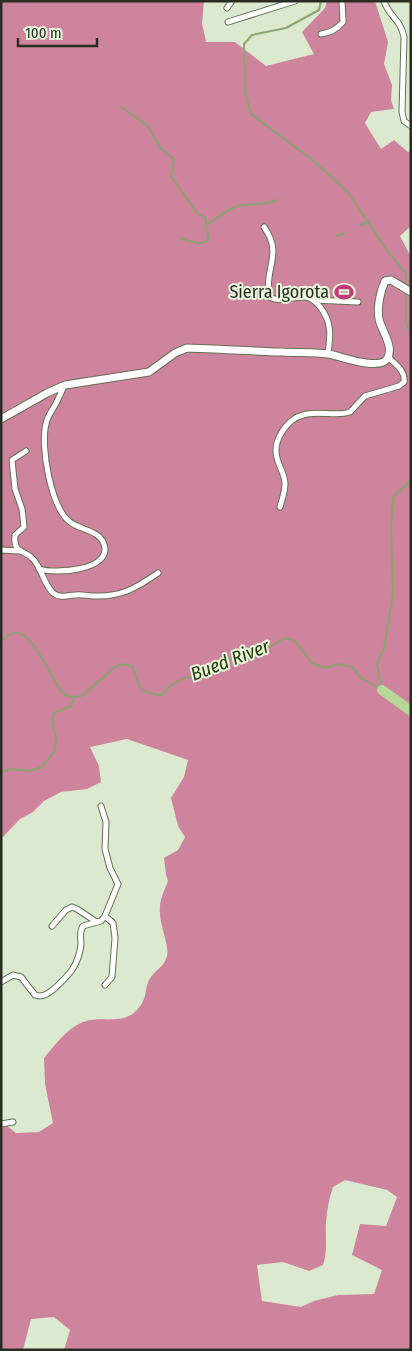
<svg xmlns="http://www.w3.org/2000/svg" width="412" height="1351" font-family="'Fira Sans Condensed',sans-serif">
  <rect width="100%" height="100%" fill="#dbeace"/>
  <path fill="#cf849d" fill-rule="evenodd" d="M1,1h203l-2,22 4,19h29l31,24 48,-12 -12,-22 23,-24 2,-7h48l13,41 -4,22 8,21 -1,15 3,9 -23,3 -6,11 16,26 13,-9 14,12 3,-2v76l-11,10 11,21v1093h-347l6,-20 -16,-13 -23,2 -8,31h-22v-229l15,12 23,-1 14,-9 -8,-39 -1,-26c11,-13 22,-29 39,-36 22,-8 47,8 61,-23 2,-6 2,-13 5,-19 4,-9 15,-12 18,-24 3,-9 -9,-35 -7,-49 0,-8 5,-18 8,-26l-2,-6 -2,-17 14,-8 7,-13 -7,-11 -7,-28 13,-21 4,-17 -61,-21 -37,8 9,19 2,16 -14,7 -26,3 -17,9 -11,11 -13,7 -19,20zM345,1180l42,10 10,7 -11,29 -26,-2 -8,31 30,15 -8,24 -36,1 -24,6 -13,6 -39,-6 -5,-36 26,-3 26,9 14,-6c5,-14 2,-28 3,-43 1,-12 3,-24 7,-35z"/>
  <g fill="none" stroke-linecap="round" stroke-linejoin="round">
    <g stroke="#8ba573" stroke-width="2">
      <path d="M321,1l-2,9 -33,18 -34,7 -8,9 1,48 6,22 59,44 37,33 39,58 20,25v13"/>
      <path d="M121,107l27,19 12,22 14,11 -3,17 26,37 9,5v7"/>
      <path d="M360,225l9,-3"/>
      <path d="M337,236l7,-3"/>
      <path d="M180,238c10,3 21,9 29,1l-3,-14c10,-6 22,-16 32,-19 15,-3 24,0 39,-6"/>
      <path d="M406,292v32l5,9"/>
      <path d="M1,642c27,-34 49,39 62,51 5,5 12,4 19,3l34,-30 9,-2 8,3c6,20 6,27 29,28l8,-9 14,-8 19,-4 33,-19 18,-1 10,-4 21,-12 10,3 17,22 13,5 13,-4 14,3 8,10 22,13"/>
      <path d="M382,690l-5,-26 7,-15 9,-55 -2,-67 2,-30 18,-17"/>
      <path d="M1,772l12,-3 17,2 12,-4 13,-16 1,-14 -4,-14 2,-10 17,-7 4,-9"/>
    </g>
    <path stroke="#b6d895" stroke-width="10" d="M382,690l29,21"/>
    <g stroke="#637057" stroke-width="7">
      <g id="minor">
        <path d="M384,1c5,16 16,17 20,36l-2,75 2,9 7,5"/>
        <path d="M227,8l5,-7"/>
        <path d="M228,22l67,-21"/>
        <path d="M321,34c9,-1 16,-5 22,-12l-1,-21"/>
        <path d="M264,227c20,28 -1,41 6,70 9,6 24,-1 35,0 12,1 22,18 24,29 2,9 0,19 -1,28"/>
        <path d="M313,300l45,2"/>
        <path d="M26,451l-14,9 3,29 7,20 2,18 -9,8c-2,20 10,14 19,25 8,10 10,24 19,33 8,6 14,2 22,2 7,-1 13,1 19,1 28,1 42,-8 64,-23"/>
        <path d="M280,507c2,-8 5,-15 5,-23 0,-10 -6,-17 -8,-26 -5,-17 10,-39 26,-43 15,-5 32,2 47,-3l15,-16 34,-10 5,-4c2,-11 -9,-18 -16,-25"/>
        <path d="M1,550l18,1"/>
        <path d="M39,569c15,5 74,2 65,-25 -5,-14 -24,-14 -34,-22 -19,-14 -30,-76 -24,-98 1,-7 5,-12 8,-17 4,-7 7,-14 10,-21"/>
        <path d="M105,916l8,7 2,15 -3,39 -7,8"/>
        <path d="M52,926l14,-16 6,-3 5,2 18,12"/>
        <path d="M1,982l12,-7 8,2 14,18c8,3 14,-2 20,-7 15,-14 23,-22 26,-43 0,-7 -2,-13 2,-19l18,-5 4,-5 13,-32 -8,-16 -5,-19 1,-27 -5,-16"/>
        <path d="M1,1124l12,-2"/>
      </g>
    </g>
    <g stroke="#637057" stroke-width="9">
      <path id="major" d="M1,419l46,-26 18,-8 84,-13 26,-19 12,-5c32,1 63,3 95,4 15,1 31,0 46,2 13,2 50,17 59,5 8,-12 -6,-29 -8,-40 -2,-12 1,-27 6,-38l6,-1 20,12"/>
    </g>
    <use href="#minor" stroke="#fff" stroke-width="5"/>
    <use href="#major" stroke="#fff" stroke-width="7"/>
  </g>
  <defs>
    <g id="stadium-bare" transform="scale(1.5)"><path d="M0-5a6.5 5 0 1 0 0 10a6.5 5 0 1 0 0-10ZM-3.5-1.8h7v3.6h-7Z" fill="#c23974" stroke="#e8f7db" stroke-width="2.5" paint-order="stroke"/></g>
  </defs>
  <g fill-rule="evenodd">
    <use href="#stadium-bare" x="344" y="292"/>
  </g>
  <g text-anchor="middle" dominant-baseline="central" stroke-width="4" stroke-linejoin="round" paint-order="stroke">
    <g font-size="18" fill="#282d23" stroke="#e8f7db" text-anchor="end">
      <text x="329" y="292">Sierra Igorota</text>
    </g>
    <g font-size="19" font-style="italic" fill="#263b0b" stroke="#e8f7db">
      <text transform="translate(230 660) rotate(-21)">Bued River</text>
    </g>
  </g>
  <rect width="412" height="1351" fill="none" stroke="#282d23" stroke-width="5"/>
  <path d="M18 38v8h79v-8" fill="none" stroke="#282d23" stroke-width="2.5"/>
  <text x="25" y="38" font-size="15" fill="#282d23" stroke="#e8f7db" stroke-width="4" paint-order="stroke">100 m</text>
</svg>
